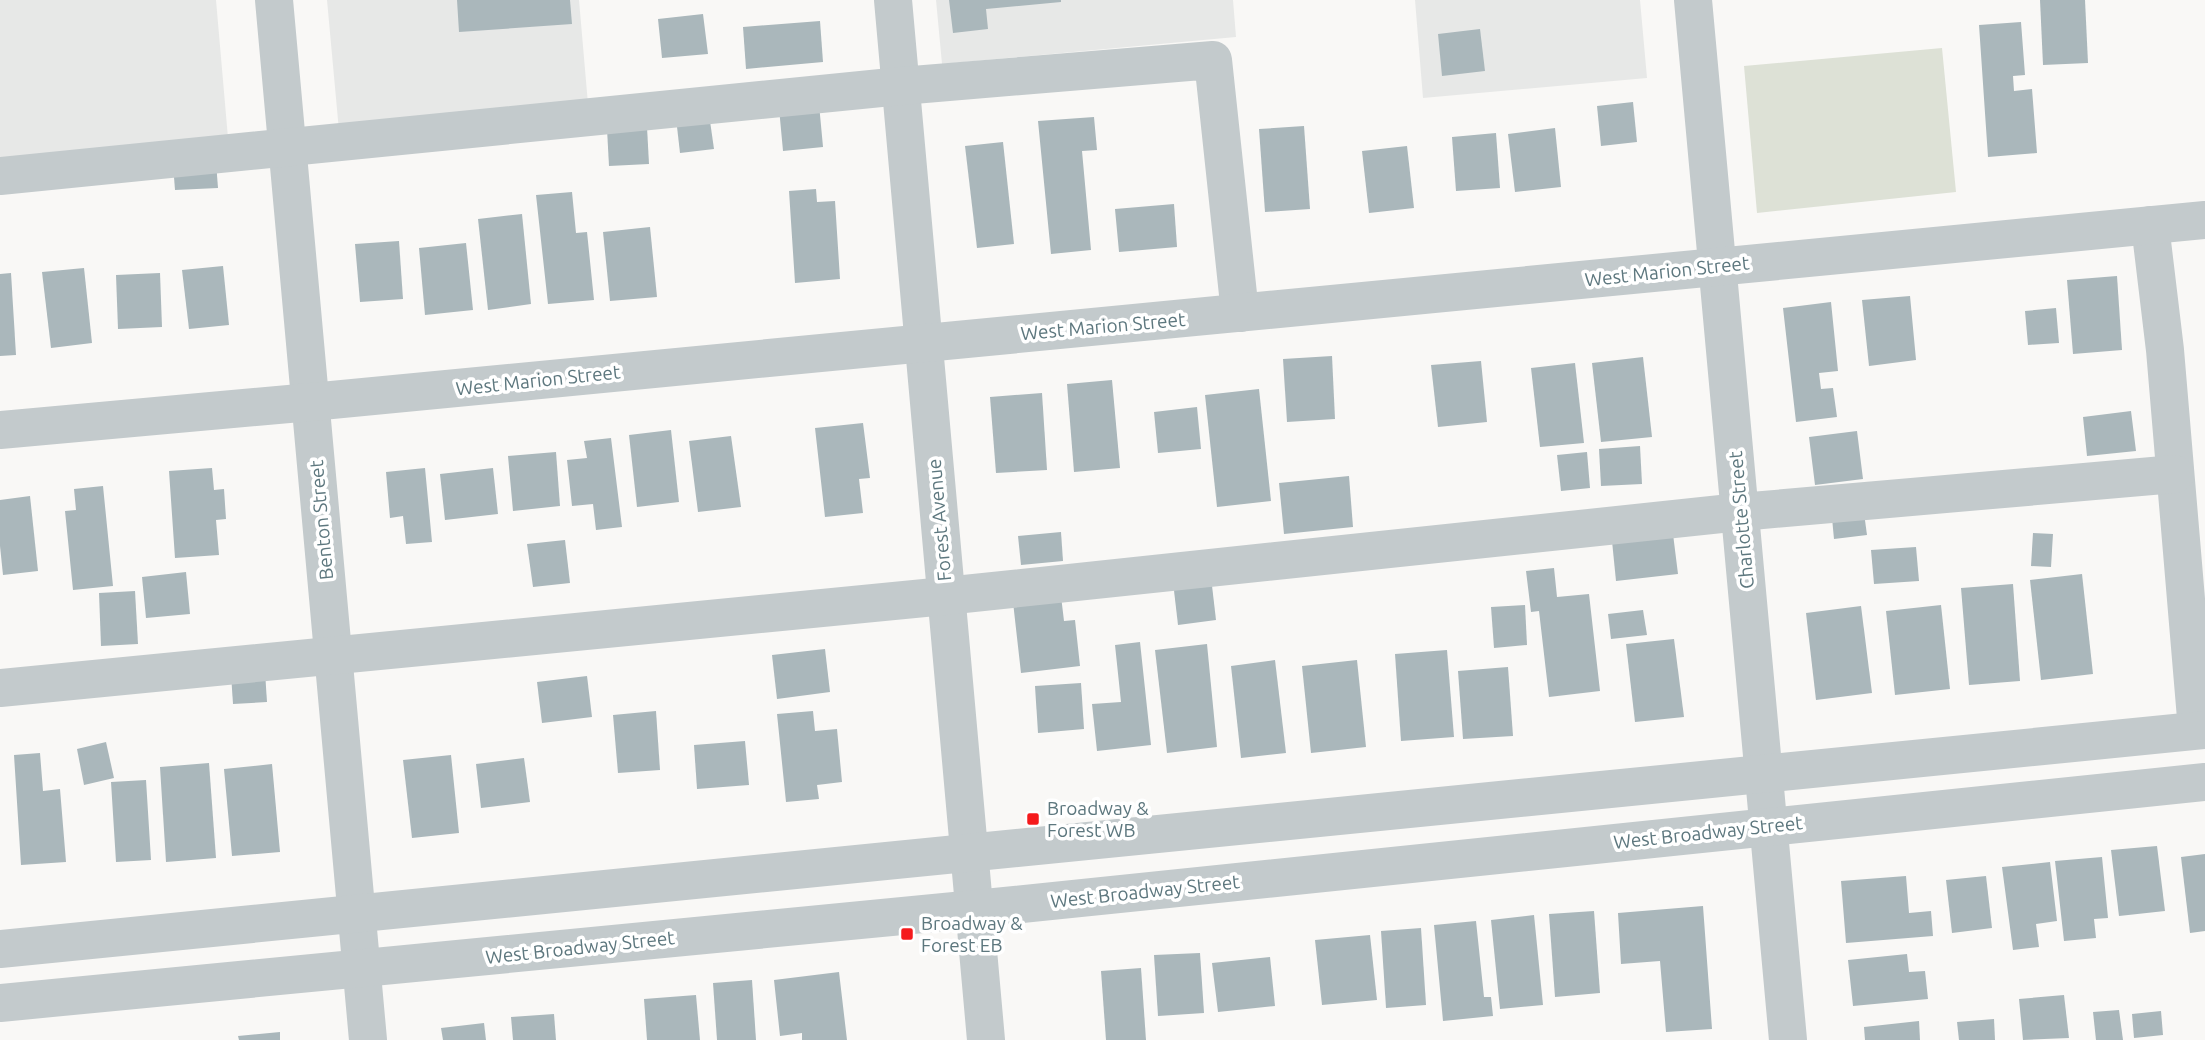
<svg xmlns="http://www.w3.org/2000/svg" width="2205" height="1040" font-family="Ubuntu,sans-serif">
  <rect width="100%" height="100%" fill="#f9f8f6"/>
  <g fill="#e7e8e7">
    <path d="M0,0h216l12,138 -228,24z"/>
    <path d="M327,0h252l9,104 -249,27z"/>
    <path d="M936,0h297l3,37 -294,27z"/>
    <path d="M1415,0h225l7,78 -224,20z"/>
  </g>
  <path fill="#dde1d6" d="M1942,48l14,144 -199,21 -13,-147z"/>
  <g fill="#aab7bb">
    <path d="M457,0h113l2,24 -113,8z"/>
    <path d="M949,0h112v2l-75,7 2,20 -35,4z"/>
    <path d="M2040,0h45l3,63 -45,2z"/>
    <path d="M703,14l5,40 -46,4 -4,-39z"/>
    <path d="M820,21l3,41 -77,7 -3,-42z"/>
    <path d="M2021,22l4,53 -12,1 1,15 18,-2 5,64 -49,4 -9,-132z"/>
    <path d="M1480,29l5,42 -43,5 -4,-42z"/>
    <path d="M1633,102l4,40 -36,4 -4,-40z"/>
    <path d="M819,104l4,43 -40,4 -4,-43z"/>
    <path d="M709,114l5,35 -34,4 -4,-35z"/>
    <path d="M1094,117l3,33 -15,1 9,99 -40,4 -13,-133z"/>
    <path d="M1304,126l6,83 -45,3 -6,-83z"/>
    <path d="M647,127l2,37 -40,2 -2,-37z"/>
    <path d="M1555,128l6,59 -46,5 -7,-58z"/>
    <path d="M1496,133l4,55 -44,3 -4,-54z"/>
    <path d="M1003,142l11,102 -37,4 -12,-102z"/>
    <path d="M1407,146l7,62 -45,5 -7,-62z"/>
    <path d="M216,162l2,26 -43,2 -2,-26z"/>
    <path d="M816,189l1,13 18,-1 5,78 -45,4 -6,-92z"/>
    <path d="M572,192l4,41 11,-1 7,68 -46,4 -12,-109z"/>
    <path d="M1174,204l3,43 -58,5 -4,-43z"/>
    <path d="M522,214l9,90 -43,6 -10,-91z"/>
    <path d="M650,227l7,70 -47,4 -7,-69z"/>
    <path d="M399,241l4,58 -43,3 -5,-58z"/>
    <path d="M466,243l7,67 -48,5 -6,-67z"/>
    <path d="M223,266l6,59 -40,4 -7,-59z"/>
    <path d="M84,268l8,75 -41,5 -9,-76z"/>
    <path d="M11,273l5,82 -16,1v-82z"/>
    <path d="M160,273l2,54 -44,2 -2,-54z"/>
    <path d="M2117,276l5,74 -49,4 -6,-74z"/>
    <path d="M1910,296l6,64 -47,6 -7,-66z"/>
    <path d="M1831,302l7,69 -19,2 2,16 12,-1 4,29 -41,5 -13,-114z"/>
    <path d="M2056,308l3,35 -31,2 -3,-34z"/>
    <path d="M1332,356l3,63 -48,3 -4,-63z"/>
    <path d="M1643,357l9,80 -51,5 -9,-79z"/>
    <path d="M1481,361l6,61 -49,5 -7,-62z"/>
    <path d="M1575,363l9,80 -44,4 -9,-79z"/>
    <path d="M1112,380l8,88 -46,4 -7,-88z"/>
    <path d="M1259,389l12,112 -54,6 -12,-112z"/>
    <path d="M1042,393l5,77 -51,3 -6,-76z"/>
    <path d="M1197,407l4,42 -43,4 -4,-41z"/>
    <path d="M2131,411l5,40 -49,5 -4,-39z"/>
    <path d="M863,423l7,55 -11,1 4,34 -38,4 -10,-89z"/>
    <path d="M671,430l8,72 -42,5 -8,-72z"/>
    <path d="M1857,431l6,48 -48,6 -6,-48z"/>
    <path d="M731,436l10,71 -43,5 -9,-71z"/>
    <path d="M611,438l11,89 -26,3 -3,-26 -21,2 -5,-46 20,-2 -3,-17z"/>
    <path d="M1640,446l2,38 -41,2 -2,-37z"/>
    <path d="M556,452l4,54 -47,5 -5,-55z"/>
    <path d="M1587,452l3,36 -29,3 -4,-36z"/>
    <path d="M212,468l2,22 10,-1 2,30 -10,1 3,35 -44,3 -6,-87z"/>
    <path d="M425,468l7,74 -26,2 -3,-28 -13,2 -4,-46z"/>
    <path d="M493,468l5,46 -53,6 -5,-46z"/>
    <path d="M1349,476l4,51 -69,7 -5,-51z"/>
    <path d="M103,486l10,100 -40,4 -8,-79 11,-1 -2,-21z"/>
    <path d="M30,496l8,75 -35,4 -3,-29v-46z"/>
    <path d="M1864,513l3,22 -33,4 -2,-21z"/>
    <path d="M1061,532l2,29 -42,4 -3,-29z"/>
    <path d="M2033,533l20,1 -2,33 -20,-1z"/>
    <path d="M1673,534l5,40 -62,7 -4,-40z"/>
    <path d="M565,540l5,43 -37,4 -6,-43z"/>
    <path d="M1916,547l3,34 -45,3 -3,-34z"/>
    <path d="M1554,568l3,29 32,-3 11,97 -51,6 -10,-86 -8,1 -5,-41z"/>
    <path d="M186,572l4,42 -44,4 -4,-41z"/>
    <path d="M2082,574l11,100 -52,6 -11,-100z"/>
    <path d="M1211,577l5,43 -38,5 -5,-43z"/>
    <path d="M2013,584l7,97 -51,4 -8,-97z"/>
    <path d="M135,591l3,53 -37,2 -2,-53z"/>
    <path d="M1061,596l3,25 11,-1 5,46 -59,7 -8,-71z"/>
    <path d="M1525,605l2,40 -33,3 -3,-41z"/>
    <path d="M1941,605l9,84 -55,6 -9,-84z"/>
    <path d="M1861,606l11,87 -56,7 -10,-87z"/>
    <path d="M1643,610l4,25 -36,4 -3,-25z"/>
    <path d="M1674,639l10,78 -49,5 -9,-78z"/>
    <path d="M1140,642l11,103 -54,6 -5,-47 29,-2 -6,-57z"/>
    <path d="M1207,644l10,103 -50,6 -12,-103z"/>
    <path d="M825,649l5,43 -53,7 -5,-44z"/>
    <path d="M1447,650l7,87 -53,4 -6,-87z"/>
    <path d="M1275,660l11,93 -45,5 -10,-92z"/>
    <path d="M1357,660l9,87 -55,6 -9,-87z"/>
    <path d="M1508,667l5,69 -50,3 -5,-68z"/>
    <path d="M265,672l2,30 -34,2 -2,-30z"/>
    <path d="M587,676l5,41 -50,6 -5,-41z"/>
    <path d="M1081,683l3,46 -46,4 -3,-47z"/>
    <path d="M656,711l4,59 -42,3 -5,-58z"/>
    <path d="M813,711l2,20 22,-2 5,53 -25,3 2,14 -33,3 -9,-88z"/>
    <path d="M745,741l4,44 -52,4 -3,-44z"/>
    <path d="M106,742l8,36 -30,7 -7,-36z"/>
    <path d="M40,753l3,38 17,-2 6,73 -45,3 -7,-110z"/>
    <path d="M451,755l8,78 -47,5 -9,-78z"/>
    <path d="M524,758l6,44 -49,6 -5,-44z"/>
    <path d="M209,763l7,95 -50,4 -6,-95z"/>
    <path d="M272,764l8,88 -48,4 -8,-87z"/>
    <path d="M146,780l5,80 -35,2 -5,-80z"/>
    <path d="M2157,846l8,65 -46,5 -8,-66z"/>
    <path d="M2205,854v77l-15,2 -9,-76z"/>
    <path d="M2102,857l6,61 -14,1 2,19 -32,3 -9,-80z"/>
    <path d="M2050,862l7,59 -21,3 3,23 -26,3 -11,-83z"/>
    <path d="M1906,876l3,37 22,-2 2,25 -87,7 -5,-62z"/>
    <path d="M1986,876l6,52 -40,5 -6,-53z"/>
    <path d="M1703,906l9,123 -46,3 -6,-71 -39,3 -3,-51z"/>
    <path d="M1594,911l6,82 -45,4 -6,-83z"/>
    <path d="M1534,915l9,90 -43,4 -9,-89z"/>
    <path d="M1476,921l8,76h7l2,19 -50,5 -9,-96z"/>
    <path d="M1421,928l5,77 -40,3 -5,-77z"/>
    <path d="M1370,935l7,65 -55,5 -7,-65z"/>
    <path d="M1200,953l4,60 -46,3 -4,-61z"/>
    <path d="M1907,954l2,18 16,-1 3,28 -75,7 -5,-46z"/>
    <path d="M1270,957l5,49 -57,6 -6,-49z"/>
    <path d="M1141,968l5,72h-40l-5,-69z"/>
    <path d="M839,972l8,68h-45v-7l-22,3 -6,-56z"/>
    <path d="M752,980l4,60h-39l-4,-57z"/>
    <path d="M696,995l4,45h-53l-3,-41z"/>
    <path d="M2064,995l5,43 -46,2 -4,-41z"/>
    <path d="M2119,1010l4,30h-27l-3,-28z"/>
    <path d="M2161,1011l2,24 -29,3 -2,-24z"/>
    <path d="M554,1014l2,26h-43l-2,-23z"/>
    <path d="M1994,1019l1,21h-36l-2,-18z"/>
    <path d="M1919,1021l1,19h-55l-1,-13z"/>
    <path d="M484,1023l2,17h-43l-2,-12z"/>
    <path d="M280,1032v8h-41l-1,-4z"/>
  </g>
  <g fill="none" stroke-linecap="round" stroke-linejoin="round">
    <g stroke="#c3cacc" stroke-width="38">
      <path d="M274,0l94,1040"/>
      <path d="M893,0l93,1040"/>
      <path d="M1693,0l95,1040"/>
      <path d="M0,176l901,-90 312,-26 27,253"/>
      <path d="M2150,225l15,125 32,380"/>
      <path d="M0,430l311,-28 1894,-182"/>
      <path d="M0,688l945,-92 795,-84 435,-38"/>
      <path d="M0,949l2205,-219"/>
      <path d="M0,1003l975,-94 1230,-127"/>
    </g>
  </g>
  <g fill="#f51a1c" stroke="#fff" stroke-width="2.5">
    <rect x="1026" y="812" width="14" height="14" rx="3.5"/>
    <rect x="900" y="927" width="14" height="14" rx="3.5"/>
  </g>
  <g text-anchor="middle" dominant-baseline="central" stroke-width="7" stroke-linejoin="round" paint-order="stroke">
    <g font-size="19" fill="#5d777e" stroke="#fff">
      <text transform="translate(1667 271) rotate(-6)">West Marion Street</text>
      <text transform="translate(1103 326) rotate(-5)">West Marion Street</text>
      <text transform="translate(538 380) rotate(-6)">West Marion Street</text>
      <text transform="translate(321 520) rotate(-95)">Benton Street</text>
      <text transform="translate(939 520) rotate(-95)">Forest Avenue</text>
      <text transform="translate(1741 520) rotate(-95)">Charlotte Street</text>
      <text transform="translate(1708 832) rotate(-6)">West Broadway Street</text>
      <text transform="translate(1145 891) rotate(-6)">West Broadway Street</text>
      <text transform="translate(580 947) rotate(-6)">West Broadway Street</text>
    </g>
    <g font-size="19" fill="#5d777e" stroke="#fff" text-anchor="start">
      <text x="1047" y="808">Broadway &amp;<tspan x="1047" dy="22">Forest WB</tspan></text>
      <text x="921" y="923">Broadway &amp;<tspan x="921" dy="22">Forest EB</tspan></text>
    </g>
  </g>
</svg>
